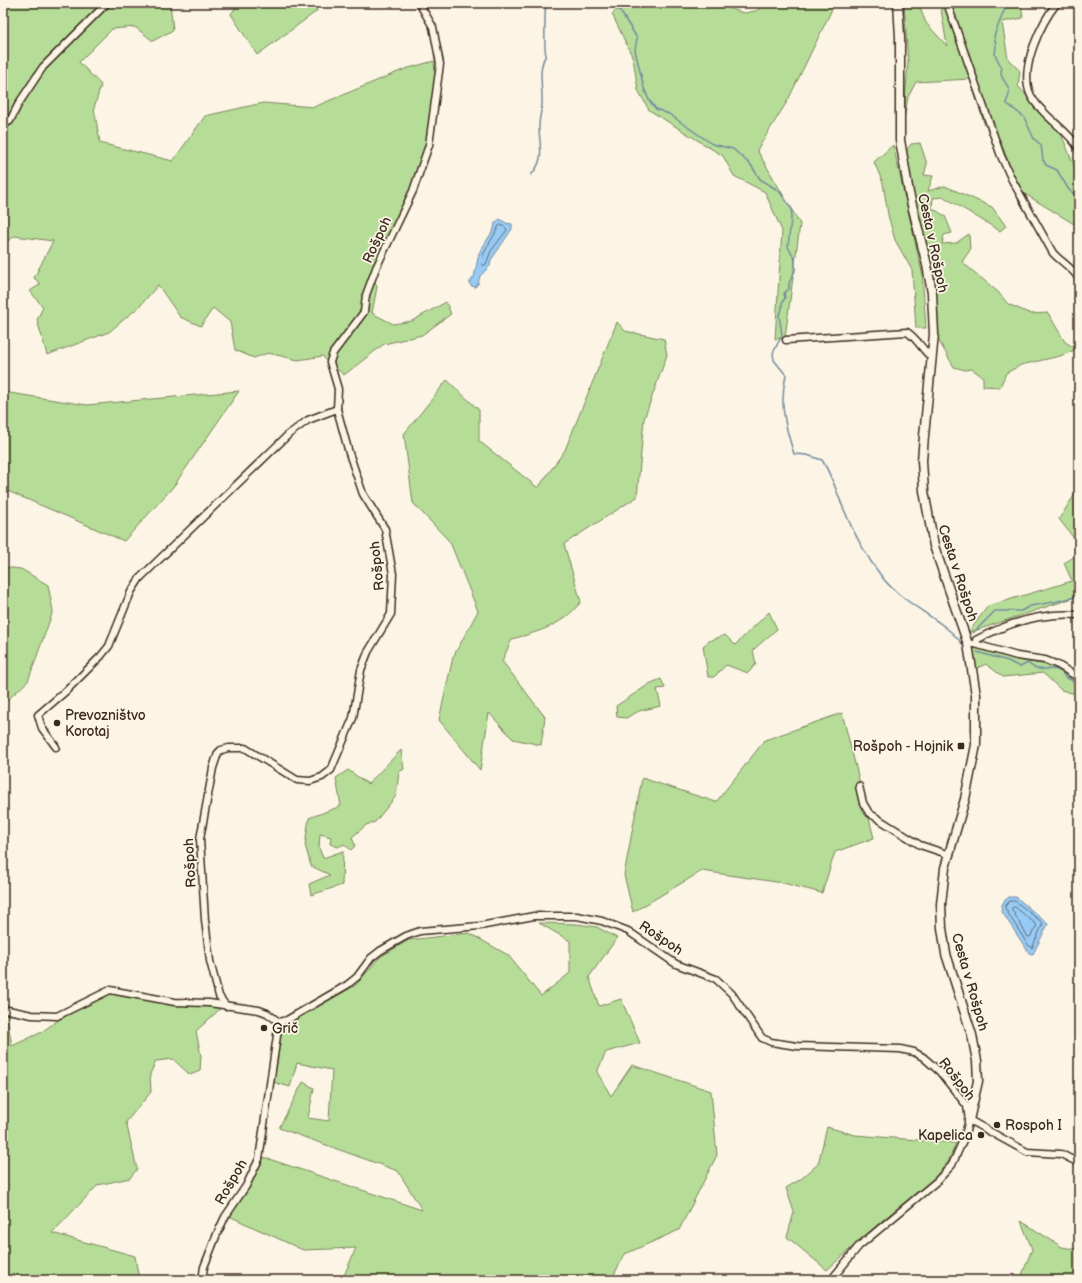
<svg xmlns="http://www.w3.org/2000/svg" width="1082" height="1283" font-family="'Balsamiq Sans',sans-serif">
  <rect width="100%" height="100%" fill="#fcf5e5"/>
  <filter id="ink" filterUnits="userSpaceOnUse"><feTurbulence type="fractalNoise" baseFrequency=".025" numOctaves="2"/><feDisplacementMap in="SourceGraphic" scale="8" xChannelSelector="R" yChannelSelector="G"/><feConvolveMatrix kernelMatrix="1 2 1 2 8 2 1 2 1" color-interpolation-filters="sRGB"/></filter>
  <g filter="url(#ink)">
    <g fill="#b6dd98" stroke="#78845b">
      <path d="M3,3h167l3,27 -20,11 -18,-14 -23,2 -33,33 22,23 -7,23 6,35 73,18 32,-45 58,-13 51,4 91,-38 29,-8c10,65 -31,154 -63,210l6,16 -5,26 21,11 19,-3 34,-19 5,12 -29,21 -38,9 -40,31 -6,-5 -7,-1 -8,-13 -25,4 -30,-7 -14,5 -19,-8 -5,-28 -17,-14 -12,18 -21,-9 -22,-32 -18,21 -31,26 -62,23 -10,-35 6,-13 -13,-16 11,-7 -7,-6 19,-37 -38,-5 -12,8z"/>
      <path d="M239,3h74l4,8 -60,44 -26,-41z"/>
      <path d="M626,3h87l31,10 12,-2 10,-8h69l-47,97 -31,50 43,74 -15,114 -10,1 7,-108 -17,-39 -31,-16 -11,-20 -74,-46 -11,-20 -5,-32 -21,-44z"/>
      <path d="M904,3h14l8,20 21,23 -7,-43h81l2,15 -21,4 6,37 12,12 -2,15 44,50 13,32h4v59l-59,-36 -21,-53 -14,-12 -15,-47 -54,3 -8,15 -5,29 5,-63z"/>
      <path d="M920,143l7,21 -3,11 9,1 -5,15 17,-5 47,21 14,19 -6,5 -56,-34 -11,1 -1,10 13,8 7,17 -8,2 -2,9 14,-1 13,-9 1,16 -8,12 36,30 10,12 23,10 17,-1 17,29 12,7 -17,7 -39,9 -15,8 -6,14 -17,-1v-9l-11,-8 -7,1 -11,-3 -17,-29 -19,-119 -13,-66 6,-9z"/>
      <path d="M893,145l29,127 4,56h-10l-4,-58 -17,-30 -7,-25 -5,-32 -9,-21z"/>
      <path d="M617,322l8,9 39,8 3,16 -23,64 -7,78 -73,47 17,58c-20,24 -40,29 -69,37l-10,22 43,56 -4,28 -28,-6 -24,-26 -9,57 -41,-50 14,-63 25,-46 -28,-69 -37,-39 -9,-69 43,-54 32,30v31l59,47 27,-38z"/>
      <path d="M239,391l-66,96 -49,54 -121,-52v-97l84,13z"/>
      <path d="M1079,488v57l-20,-26z"/>
      <path d="M1079,554v42l-111,37 20,-27 84,-25 -8,-18z"/>
      <path d="M3,567l18,2 27,16 5,26 -25,70 -25,23z"/>
      <path d="M769,612l8,17 -24,21 3,14 -8,9 -22,-8 -12,12h-6l-5,-31 6,-5 16,-6 10,10z"/>
      <path d="M971,647l48,13 34,6 22,16h4v13l-18,-5 -18,-17 -40,4 -17,-13 -11,5z"/>
      <path d="M661,679l4,9 -8,1 4,17 -22,5 -13,7 -9,-1 -1,-11 35,-23z"/>
      <path d="M842,713l32,125 -39,14 -13,41 -39,-10 -81,-12 -69,41 -9,-37 18,-97 74,24 49,-62z"/>
      <path d="M401,750l3,19 -5,3 -3,24 -21,26 -9,3 -14,12 3,9 -4,4 -7,-6 -6,3 -8,-3 1,-7 -11,-3 -1,14 4,10 20,-7 -1,34 -31,10 -2,-11 21,-9 -19,-9 -6,-21 4,-27 32,-12 -5,-28 12,-8 20,14z"/>
      <path d="M539,923l38,1 20,3 20,11 -28,39 10,29 22,-7 19,44 -34,9 -9,20 14,24 21,-31 79,26 6,64 -38,75 -54,24 -14,26h-269l14,-32 -53,2 -74,-34 18,-29 16,-30 159,53 -24,-39 -119,-43 24,-46 11,6 -6,30 21,3 3,-51 -35,-7 -7,24 -17,-5 9,-56 74,-41 24,-28 29,-17 60,-7 39,22 33,41 29,-23v-32z"/>
      <path d="M118,993l92,12 10,4 -24,22 5,25 -1,15 -10,4 -17,-16 -17,2 -6,13 1,18 -25,30 11,47 -7,9 -32,7 -46,48 83,23 4,24h-136v-270l3,1 6,35 28,-13 40,-28 22,-10z"/>
      <path d="M827,1127l28,8 101,8 -8,19 -15,17 -55,45 -51,46 -40,-33 7,-25 -8,-24 15,-9 17,-15z"/>
      <path d="M1021,1221l41,26 17,3v30h-59l12,-31z"/>
    </g>
    <g fill="#97cbf5" stroke="#728b9f">
      <path d="M500,219l6,4 6,1v5l-21,31 -1,6 -10,10 -2,8 -3,3 -4,-1 -2,-3 5,-6 5,-24 15,-24 1,-6z"/>
      <path d="M1009,897h7l32,27 -15,30 -4,-1 -27,-41 -1,-5 3,-6z"/>
    </g>
    <g fill="none" stroke-linecap="round" stroke-linejoin="round">
      <g stroke="#606a74" stroke-width="1">
        <path d="M501,225l5,3 1,2 -16,21 -5,13 -4,2 1,-11 16,-29z"/>
        <path d="M1010,901h5l28,22 -11,25 -4,-3 -22,-35 -1,-3z"/>
        <path d="M1015,907l22,18 -7,12h-2l-16,-27v-2z"/>
      </g>
      <g stroke="#728b9f" stroke-width="1.5">
        <path d="M615,3l22,35 -2,12 9,38 5,12 7,9 13,5 43,30 21,5 18,16 9,14 19,12 13,18 -4,38 7,13v11l-6,12v6l-5,4 1,5 -3,5v6l-3,6 3,20 -9,18 1,7 12,15c-7,29 -1,51 8,79l13,1 15,5c9,14 14,29 20,45 10,25 23,50 40,72 22,29 60,40 81,68"/>
        <path d="M1007,3l-13,33 2,9 -1,10 7,13c-4,9 6,15 7,23 1,4 -2,9 -3,12l18,14 10,22 7,6 2,15 3,5 11,5 12,20 10,8"/>
        <path d="M531,175c15,-16 8,-29 8,-49 0,-10 4,-19 3,-28 0,-15 -4,-30 4,-43 -2,-4 -1,-49 0,-52"/>
        <path d="M973,633l22,-22h26l9,-5 24,-4 25,-6"/>
        <path d="M977,652l31,9 12,6 8,-4c3,3 7,6 11,6 11,1 20,-3 26,8l6,3 8,7"/>
      </g>
      <g stroke="#3b2a1e" stroke-width="9">
        <g id="street">
          <path d="M947,3l54,153 11,24 41,73c8,9 20,15 26,26"/>
          <path d="M1057,3c-16,20 -36,62 -28,88 2,6 8,14 12,18 12,14 29,24 38,40"/>
          <path d="M3,125l7,-4 9,-18 24,-36 64,-64"/>
          <path d="M786,340l121,-8c11,7 15,18 25,26"/>
          <path d="M968,644h7l1,-4c33,-18 66,-28 103,-25"/>
          <path d="M975,644l42,12 28,4 13,5 21,13"/>
          <path d="M56,747l-14,-19 -4,-13 28,-24 35,-35 8,-10 22,-54 9,-14 149,-144 19,-14 29,-11"/>
          <path d="M859,786l4,17 6,10 51,32 30,10"/>
          <path d="M226,1006l-7,-10 -9,-35 -5,-41 -5,-81 13,-71 5,-15 3,-3 8,-2h16l52,32 13,1 12,-4 9,-7 22,-52 8,-48 7,-18 23,-38 2,-40 -8,-45 -22,-35 -14,-41 -12,-44 1,-20 -8,-27 3,-9 31,-41 2,-17 10,-27 37,-77 16,-46 11,-81 -7,-37 -14,-24"/>
          <path d="M3,1009l29,6 25,1 53,-26 65,12 34,1 50,7 8,3 12,9"/>
          <path d="M279,1022l8,-2 60,-35 10,-8 14,-19 9,-7 26,-15 14,-5 60,-5 54,-10h43l25,5 26,10 48,33 40,15 16,15 30,44 9,4 26,4 103,3 14,3 9,5 16,14 28,35 2,14 -5,18 -12,27 -15,16 -78,65 -28,34"/>
          <path d="M969,1120l58,32 34,2 18,9"/>
          <path d="M202,1280l2,-13 13,-33 8,-17 21,-31 13,-27 20,-137"/>
        </g>
      </g>
      <g stroke="#3b2a1e" stroke-width="11">
        <path id="secondary" d="M898,3l2,34v103l9,53 18,72 5,28 2,41 -10,102 -2,25 2,30 10,55 34,98 8,51v50l-11,54 -20,69 -4,36 1,24 4,26 26,81 5,26 1,20 -9,39"/>
      </g>
      <use href="#street" stroke="#fcf5e5" stroke-width="6"/>
      <use href="#secondary" stroke="#fcf5e5" stroke-width="8"/>
    </g>
  </g>
  <g fill="#3b2a1e" stroke="#fcf5e5" stroke-width="1.5">
    <circle cx="57" cy="723" r="4"/>
    <rect x="957" y="742" width="8" height="8" rx="2"/>
    <circle cx="264" cy="1028" r="4"/>
    <circle cx="997" cy="1125" r="4"/>
    <circle cx="981" cy="1135" r="4"/>
  </g>
  <g text-anchor="middle" dominant-baseline="central" stroke-width="3.5" stroke-linejoin="round" paint-order="stroke">
    <g font-size="14" fill="#3b2a1e" stroke="#fcf5e5">
      <text transform="translate(377 240) rotate(-65)">Rošpoh</text>
      <text transform="translate(933 243) rotate(78)">Cesta v Rošpoh</text>
      <text transform="translate(377 566) rotate(-96)">Rošpoh</text>
      <text transform="translate(958 573) rotate(72)">Cesta v Rošpoh</text>
      <text transform="translate(190 863) rotate(-93)">Rošpoh</text>
      <text transform="translate(661 938) rotate(34)">Rošpoh</text>
      <text transform="translate(970 982) rotate(74)">Cesta v Rošpoh</text>
      <text transform="translate(957 1079) rotate(52)">Rošpoh</text>
      <text transform="translate(231 1182) rotate(-60)">Rošpoh</text>
    </g>
    <g font-size="14" fill="#3b2a1e" stroke="#fcf5e5" text-anchor="start">
      <text x="65" y="715">Prevozništvo<tspan x="65" dy="16">Korotaj</tspan></text>
      <text x="953" y="746" text-anchor="end">Rošpoh - Hojnik</text>
      <text x="272" y="1028">Grič</text>
      <text x="1005" y="1125">Rospoh I</text>
      <text x="973" y="1135" text-anchor="end">Kapelica</text>
    </g>
  </g>
  <rect width="1082" height="1283" fill="none" stroke="#fcf5e5" stroke-width="16"/>
  <rect x="8" y="8" width="1066" height="1267" fill="none" stroke="#3b2a1e" stroke-width="1.5" filter="url(#ink)"/>
</svg>
